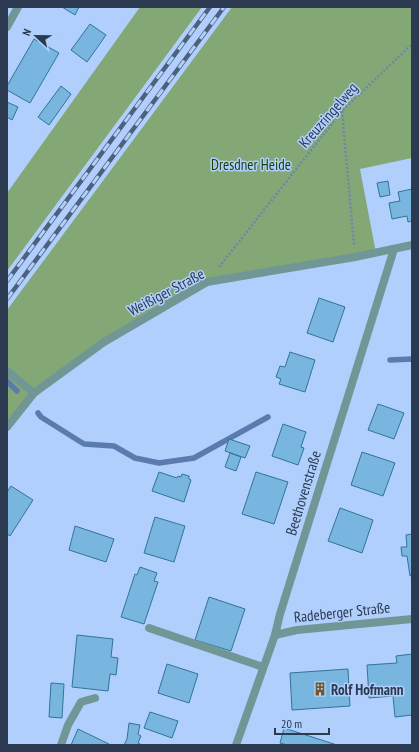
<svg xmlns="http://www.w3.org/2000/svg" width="419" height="752" font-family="'PT Sans Narrow',sans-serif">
  <rect width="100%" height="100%" fill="#b0cffc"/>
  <g fill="#83a876">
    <path d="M140,7h62l-195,264v-78z"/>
    <path d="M232,7h180v151l-52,11 16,84 -169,29 -103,60 -70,51 -27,34v-117z"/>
  </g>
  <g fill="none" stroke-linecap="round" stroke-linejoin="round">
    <g stroke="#597bad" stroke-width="5.5">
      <path d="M390,360l22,-1"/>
      <path d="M7,381l10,10"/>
      <path d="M38,413l3,4 43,27 30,2 21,12 24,5 35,-5 74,-41"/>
    </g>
  </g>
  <g fill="#78b6df" stroke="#32739a">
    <path d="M62,7h17l-4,8z"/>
    <path d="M90,24l16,11 -19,27 -16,-12z"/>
    <path d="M34,39l25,14 -29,50 -23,-13v-4z"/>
    <path d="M61,86l10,8 -22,31 -11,-8z"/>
    <path d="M7,102l11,5 -6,13 -5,-3z"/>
    <path d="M388,181l2,14 -10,2 -3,-14z"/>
    <path d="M412,189v32l-4,1 -1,-6 -15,3 -3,-16 11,-2 -2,-9z"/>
    <path d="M319,298l26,9 -12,35 -26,-9z"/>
    <path d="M290,352l25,8 -10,32 -26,-8 2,-5 -5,-2 4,-11 5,1z"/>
    <path d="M378,404l26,9 -10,26 -26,-9z"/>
    <path d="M283,424l23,8 -5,15 3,1 -6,17 -26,-9z"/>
    <path d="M229,439l21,7 -5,12 -20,-7z"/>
    <path d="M362,452l33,11 -12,33 -32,-11z"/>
    <path d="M230,453l11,4 -5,14 -11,-4z"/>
    <path d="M159,472l18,6 1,-2 3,1 1,-3 7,2v3l2,1 -7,22 -32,-11z"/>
    <path d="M256,472l32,10 -14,42 -32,-10z"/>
    <path d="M11,486l22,14 -23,36 -3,-2v-42z"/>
    <path d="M340,508l33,12 -11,33 -34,-12z"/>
    <path d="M155,517l30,9 -11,36 -30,-9z"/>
    <path d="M75,526l39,13 -8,23 -37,-12z"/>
    <path d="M412,534v41l-2,1 -3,-20h-5l-1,-9h6l-1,-12z"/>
    <path d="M140,567l17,6 -3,8 4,1 -14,42 -23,-7 14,-43 2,1z"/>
    <path d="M209,597l36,12 -14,42 -36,-11z"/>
    <path d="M77,635l36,4 -2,18 7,1 -2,17 -6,-1 -2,17 -36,-4z"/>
    <path d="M412,654v61l-17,2 -2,-21 -24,2 -2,-33 30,-2 -1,-7z"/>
    <path d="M167,664l31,10 -9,29 -31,-10z"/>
    <path d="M348,669l2,37 -58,4 -2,-37z"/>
    <path d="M51,683l13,1 -2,34 -13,-1z"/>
    <path d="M150,712l28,9 -6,17 -28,-10z"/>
    <path d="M129,723l11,2 -2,9 3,2 -3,7 4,2h-18l3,-6z"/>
    <path d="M284,728l53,17h-50l-7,-2z"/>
    <path d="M78,729l31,15v1h-38z"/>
  </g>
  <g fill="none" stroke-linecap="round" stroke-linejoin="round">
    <g stroke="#6f86a8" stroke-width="2.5" stroke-dasharray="2 2" stroke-linecap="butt">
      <path d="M342,111l12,134"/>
      <path d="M219,267l123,-156 70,-67"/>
    </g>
    <g stroke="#719696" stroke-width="8">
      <path d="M149,628l114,39"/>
      <path d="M61,745l7,-20 13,-23 14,-4"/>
    </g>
    <g stroke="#719696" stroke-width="8">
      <path d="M7,27l11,-20"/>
      <path d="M7,371l27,22"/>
      <path d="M7,427l27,-34 70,-51 103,-60 148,-25 57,-12"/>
      <path d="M275,635l5,-21 114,-365"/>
    </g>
    <path stroke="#719696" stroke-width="8" d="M236,745l39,-110 22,-5 115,-11"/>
    <g stroke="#4d607c" stroke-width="4.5">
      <g id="rail">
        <path d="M7,281l203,-274"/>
        <path d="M7,299l217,-292"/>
      </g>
    </g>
    <use href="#rail" stroke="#b0cffc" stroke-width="3" stroke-dasharray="9" stroke-linecap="butt"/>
  </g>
  <defs>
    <g id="building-bare" transform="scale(1.08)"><path d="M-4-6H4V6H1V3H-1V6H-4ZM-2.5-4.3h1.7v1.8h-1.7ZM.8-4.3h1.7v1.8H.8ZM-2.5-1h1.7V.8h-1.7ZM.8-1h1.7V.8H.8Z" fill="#715628" stroke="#b0cffc" stroke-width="2.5" paint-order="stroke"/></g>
  </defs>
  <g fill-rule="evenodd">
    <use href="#building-bare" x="320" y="689"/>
  </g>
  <g text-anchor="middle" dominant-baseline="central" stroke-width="3" stroke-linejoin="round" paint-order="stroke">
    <g font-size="15" fill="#2b3a51" stroke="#b0cffc">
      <text transform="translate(328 115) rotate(-49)">Kreuzringelweg</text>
      <text transform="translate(166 292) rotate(-28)">Weißiger Straße</text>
      <text transform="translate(303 493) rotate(-73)">Beethovenstraße</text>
      <text transform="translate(342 612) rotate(-6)">Radeberger Straße</text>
    </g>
    <g font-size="15" fill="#193f07" stroke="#b0cffc">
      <text x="251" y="164">Dresdner Heide</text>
    </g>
    <g font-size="15" font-weight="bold" fill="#2b3a51" stroke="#b0cffc" text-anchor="start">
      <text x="331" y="689">Rolf Hofmann</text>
    </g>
  </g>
  <rect width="419" height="752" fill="none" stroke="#2b3a51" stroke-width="16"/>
  <g transform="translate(36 36) rotate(292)" stroke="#b0cffc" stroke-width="3" paint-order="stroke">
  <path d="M0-3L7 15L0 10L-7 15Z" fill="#2b3a51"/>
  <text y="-6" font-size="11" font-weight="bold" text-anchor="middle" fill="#2b3a51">N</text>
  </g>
  <path d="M275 728v6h54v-6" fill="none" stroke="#2b3a51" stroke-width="2"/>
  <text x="281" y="728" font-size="12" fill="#2b3a51" stroke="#b0cffc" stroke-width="3" paint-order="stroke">20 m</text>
</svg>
